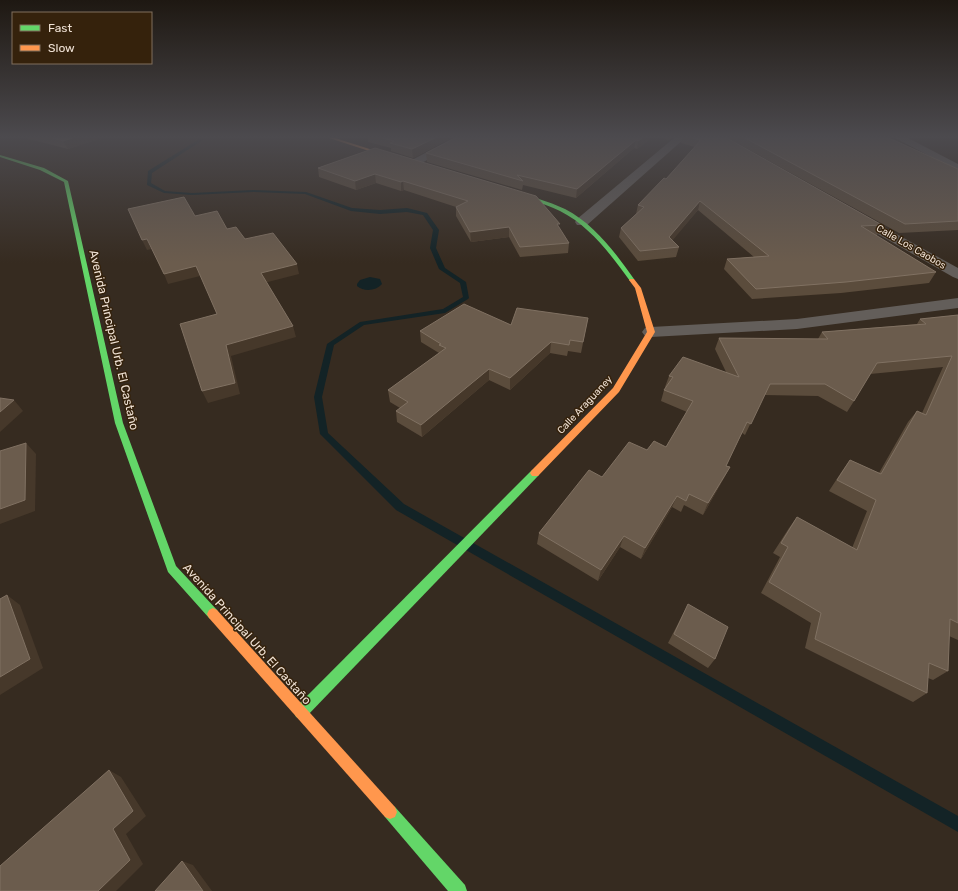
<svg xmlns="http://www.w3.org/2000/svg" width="958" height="891" font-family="Rubik,sans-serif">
  <rect width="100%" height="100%" fill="#362b20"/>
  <path fill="#132326" d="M370,277l10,2 2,5c-6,7 -18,8 -25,2v-2l3,-4z"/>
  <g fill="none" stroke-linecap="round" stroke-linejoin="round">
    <path fill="#132326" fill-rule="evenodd" d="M201,138h5l-54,35 -1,10 14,8 27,2 61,-3 53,2 46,16 28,2 27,-2 20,5 12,17 -3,18 9,20 21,14 3,16 -1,1 -23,14 -81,12 -30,20 -12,52 6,36 76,71 554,312v16l-562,-322 -76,-76 -6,-37 13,-53 33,-22 83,-13 20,-12 -3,-14 -21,-14 -9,-21 3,-18 -10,-15 -16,-3 -27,2 -29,-3 -46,-17 -52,-2 -61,3 -28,-2 -17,-8 1,-14z"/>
    <g fill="#635e5a" fill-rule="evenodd">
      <path d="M454,138h13l-49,27 -4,1 -5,-3 1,-2z"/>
      <path d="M674,138h11l-98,87h-10l-2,-3 2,-3z"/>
      <path d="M895,138h13l50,26v7z"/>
      <path d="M853,210l105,58v11l-5,-2 -105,-60 -1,-3 1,-3z"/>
      <path d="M958,298v10l-161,21 -146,8 -6,-1 -3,-4 3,-4 6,-1 146,-8z"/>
    </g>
    <g fill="#63d668" fill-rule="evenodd">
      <path d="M0,155l44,13 24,13 55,242 53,143 41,44 2,4 -2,4 -4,2 -4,-2 -41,-46 -53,-149 -51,-241 -24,-12 -40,-13z"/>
      <path d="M512,192c18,4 36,9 53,17 29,15 50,43 69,70v2h-4c-19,-26 -40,-55 -70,-70 -16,-8 -33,-12 -50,-17v-2z"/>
      <path d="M535,469l3,1 2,3 -2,3 -232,241 -5,2 -5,-2 -2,-5 2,-5 236,-237z"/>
      <path d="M390,805l5,2 70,78 2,6h-19l-63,-74 -2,-5 2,-5z"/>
    </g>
    <g fill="#ff974d" fill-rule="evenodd">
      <path d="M329,138h6l66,21 -4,1z"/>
      <path d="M630,279h4l7,9 14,44 -36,60 -81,84h-6l-2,-3 2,-3 81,-82 34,-56 -12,-44 -6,-8z"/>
      <path d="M213,608l4,2 178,197 2,5 -2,5 -5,2 -5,-2 -176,-199 -2,-4 2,-4z"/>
    </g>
  </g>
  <g fill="#5b4c3c">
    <path d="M25,138h77l-34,11z"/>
    <path d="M367,138h84l-38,20 -22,-7v-3l-23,-6v-3z"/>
    <path d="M651,138l-14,11 -3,-1 -58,50 -53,-13 -1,5 -95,-28 -1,-9z"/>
    <path d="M663,138h9l-3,2z"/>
    <path d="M682,138h45l155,87 -5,10h-2l61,37 -7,11 -88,10 -89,6 -28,-30 3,-10 27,-2 -56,-47 -26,30 7,7 -3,10 -38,4 -19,-24 2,-9 15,-14 2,-9 28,-26 29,-32 -14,-4z"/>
    <path d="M728,138h161l69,31v61l-59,3z"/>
    <path d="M375,148l184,80 10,15 -1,10 -48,4 -11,-20 -38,5 -15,-26v-9l-52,-17 -3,1 -25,-8 -20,7 -37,-13 -1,-9z"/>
    <path d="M958,315v325l-9,-4 -1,35 -15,9 -5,-2 -1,15 -14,9 -108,-54 6,-25 -50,-30 19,-36 -7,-4 16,-25 8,-11 55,31 15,-37 -38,-20 13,-20 8,-11 29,13 29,-51 9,-11 5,2 21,-46 -73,7 -16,27 -7,11 -29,-16 -54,-1 -19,40 -3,-2 -16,33 4,1 -6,11 -21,37 -19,-10 -3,7 -9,-5 -31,52 -21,-12 -22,34 -61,-37 2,-11 63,-56 45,-27 19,-3 21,-35 -26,-11 3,-11 2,-3h-1l4,-11 57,-4 -11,-23 4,-11 99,1 4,-7 95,-8 3,-5z"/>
    <path d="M588,318l-7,35 -13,-2 -1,5 -17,-3 -40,37 -21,-10 -67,57 -25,-15 -1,-11 4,-3 -10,-6 -2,-12 51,-37 -18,-11 -1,-11 91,-6z"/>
    <path d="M688,604l27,55 -7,9 -40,-25 15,-29z"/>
  </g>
  <g fill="#46382a">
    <path d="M72,138h30l-34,11 -5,-8z"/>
    <path d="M435,138h16l-38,20 -1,-9z"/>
    <path d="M642,138h9l-14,11 1,-8z"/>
    <path d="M636,140l-2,8 -58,50 1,-9z"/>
    <path d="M375,174l1,9 -20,7 -1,-9z"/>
    <path d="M403,181l1,9 -3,1v-9z"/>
    <path d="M700,201l-2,9 -31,37 2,-10z"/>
    <path d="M509,227v10l-38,5 -1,-10z"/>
    <path d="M147,239l4,10 -4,1 -5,-10z"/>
    <path d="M297,264l2,10 -35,9 -3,-10z"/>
    <path d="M196,266l4,10 -32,8 -4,-10z"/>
    <path d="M293,326l3,11 -65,19 9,38 -32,9 -6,-12 24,-46z"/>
    <path d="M551,342l-1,11 -40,37v-12z"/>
    <path d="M489,369v11l-67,57 -1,-12z"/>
    <path d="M14,400l9,11 -23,21v-20z"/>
    <path d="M26,443l10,11 -1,57 -35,13v-15z"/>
    <path d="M730,467l-6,11 -21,37 5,-12z"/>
    <path d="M677,496l-5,11 -31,52 4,-11z"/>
    <path d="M624,536l-4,11 -22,34 3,-11z"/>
    <path d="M7,595l13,10 23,63 -43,27v-18z"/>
    <path d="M109,770l12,7 25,39 -20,18 17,30 -27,27h-18l15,-62z"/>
    <path d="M182,861l11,4 19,26h-9z"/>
  </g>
  <g fill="#6b5c4d" stroke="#807162">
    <path d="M53,138h19l-9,3z"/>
    <path d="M383,138h52l-23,11 -22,-6 4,-2z"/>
    <path d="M455,138h187l-4,3 -2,-1 -59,49 -60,-14 6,6 -97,-28z"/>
    <path d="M693,138h34l155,87 -21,1 75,46 -90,10 -90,7 -29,-30 42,-3 -69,-55 -31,36 10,10 -39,4 -19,-23 23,-21 -6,-2 26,-27 2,1 34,-38v-1z"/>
    <path d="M745,138h144l69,31v52l-53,3z"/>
    <path d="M375,148l161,48 24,28h-3l12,19 -49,4 -11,-20 -39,5 -14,-25 12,-6 -65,-20 -2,1 -26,-8 -20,7 -37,-13z"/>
    <path d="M184,197l11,19 22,-5 10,18 9,-2 9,12 28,-6 24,31 -36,9 32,53 -67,19 9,38 -33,8 -22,-67 37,-10 -21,-48 -32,8 -17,-35 -5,1 -14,-31z"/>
    <path d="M464,304l47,21 6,-17 71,10 -5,24 -13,-2 -1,5 -18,-3 -41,36 -21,-9 -68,56 -25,-14 12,-9 -20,-12 58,-42 -7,-3 2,-1 -21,-13z"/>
    <path d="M958,315v308l-8,-4 -2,52 -19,-8 -2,30 -112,-54 6,-26 -52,-31 19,-35 -7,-4 16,-26 60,33 19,-50 -39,-20 13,-20 31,14 36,-63 9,4 26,-59 -75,7 -23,38 -29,-17h-55l-19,40 -4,-2 -21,44 4,1 -22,36 -19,-9 -3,7 -9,-5 -32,52 -21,-12 -23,34 -62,-37 50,-63 13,7 27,-35 18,8 7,-9 12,6 27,-46 -29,-11 9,-13 -4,-1 14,-19 56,20 -20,-39 109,1 -6,-7 104,-8 -6,-5z"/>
    <path d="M0,398l14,2 -14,12z"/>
    <path d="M26,443l-1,57 -25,9v-58z"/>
    <path d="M7,595l23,64 -30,18v-78z"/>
    <path d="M688,604l40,23 -13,32 -41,-25z"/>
    <path d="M109,770l24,41 -20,18 17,31 -32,31h-98v-25z"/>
    <path d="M182,861l21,30h-48z"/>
  </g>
  <linearGradient id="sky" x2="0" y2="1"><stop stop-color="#1e1812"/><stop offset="0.52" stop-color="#4c4a4e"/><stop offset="1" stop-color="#4c4a4e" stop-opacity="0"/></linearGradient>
  <rect width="958" height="263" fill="url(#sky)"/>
  <g text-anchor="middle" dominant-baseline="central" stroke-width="3" stroke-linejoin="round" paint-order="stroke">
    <g font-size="10" fill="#f0e2d5" stroke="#35220c">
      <text transform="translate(911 247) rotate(30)">Calle Los Caobos</text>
      <text transform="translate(585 405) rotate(-47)">Calle Araguaney</text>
    </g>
    <g font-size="12" fill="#f0e2d5" stroke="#35220c">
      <text transform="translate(114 340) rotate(77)">Avenida Principal Urb. El Castaño</text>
      <text transform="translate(247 634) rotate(48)">Avenida Principal Urb. El Castaño</text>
    </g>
  </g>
  <rect x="12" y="12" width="140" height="52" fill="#35220c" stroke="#806f5c"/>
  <rect x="20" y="25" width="20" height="6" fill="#63d668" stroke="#806f5c"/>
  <text x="48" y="32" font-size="12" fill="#f0e2d5">Fast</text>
  <rect x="20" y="45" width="20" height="6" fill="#ff974d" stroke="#806f5c"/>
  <text x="48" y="52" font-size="12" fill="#f0e2d5">Slow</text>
</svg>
